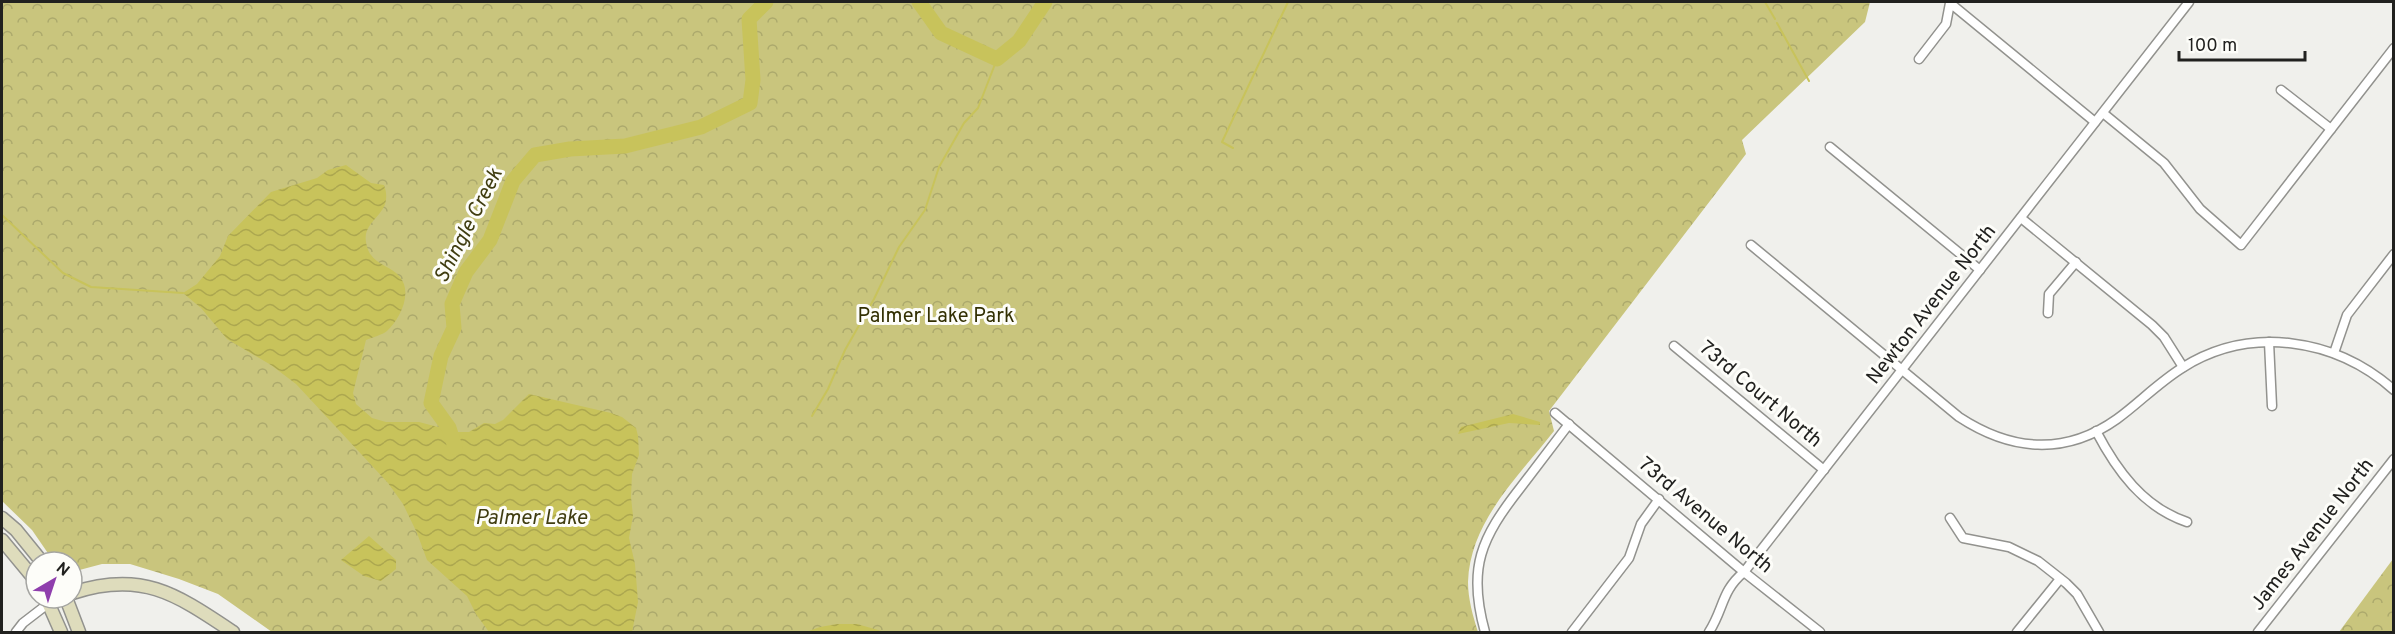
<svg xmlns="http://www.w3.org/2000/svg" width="2395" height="634" font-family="Overpass,sans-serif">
  <defs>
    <pattern id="park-crowns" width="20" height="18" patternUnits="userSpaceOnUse" patternTransform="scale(1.5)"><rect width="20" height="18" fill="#c9c57d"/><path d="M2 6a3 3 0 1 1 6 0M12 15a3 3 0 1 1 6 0" fill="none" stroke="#aca96c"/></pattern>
    <pattern id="water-waves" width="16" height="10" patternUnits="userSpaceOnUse" patternTransform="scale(1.5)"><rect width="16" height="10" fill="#c8c35b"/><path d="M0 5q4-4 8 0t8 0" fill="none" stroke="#aca74f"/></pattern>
  </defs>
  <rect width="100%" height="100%" fill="#f0f0ec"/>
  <g fill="url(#park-crowns)">
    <path d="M2,2h1868l-5,20 -123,118 4,14 -197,257 5,20c-35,45 -84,90 -86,151 0,17 5,34 10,50h-1206l-54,-38 -39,-15 -49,-15h-28l-30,8v-10h-18l-22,-32 -30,-29z"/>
    <path d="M2393,559v73h-54z"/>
  </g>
  <g fill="url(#water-waves)">
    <path d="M346,165l25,18 13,2c11,30 -22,33 -18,57 3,23 24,22 34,35 13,16 0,42 -13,54 -5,4 -14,6 -21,9l-13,53 3,11 16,14 14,4h33l38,10h12l15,-9 11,1 8,-4 26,-26 82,19 11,4 14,11 2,8 1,19 -7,19 -1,23 2,19 -4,22 6,26 3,38 -6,30h-143l-13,-18 -9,-18 -40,-36 -10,-27 -14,-29 -15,-21 -92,-99 -25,-19 -44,-26 -26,-31 -18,-15 14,-9 23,-28 8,-20 43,-44 46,-14 11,-8z"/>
    <path d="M1513,414l27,8v3l-31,-2 -51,11 3,-7z"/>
    <path d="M369,536l27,24v9l-15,12 -17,-5 -23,-16z"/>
    <path d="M837,624h20l28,8h-79l14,-5z"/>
  </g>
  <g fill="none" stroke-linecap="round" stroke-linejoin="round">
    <g stroke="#c8c35b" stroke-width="2">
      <path d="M1765,2l10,17"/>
      <path d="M1777,23l32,58"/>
      <path d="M1233,148l-11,-6 66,-140"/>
      <path d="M2,215l61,58 28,14 92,6"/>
      <path d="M812,416l16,-27 17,-39 29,-51 25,-52 26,-37 14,-43 25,-44 14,-15 19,-49"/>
    </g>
    <g stroke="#c8c35b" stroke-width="15">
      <path d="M919,2l22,31 56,26 22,-18 26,-39"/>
      <path d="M455,447l-6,-19 -18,-25 10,-47 13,-28 -2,-24 14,-32 24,-32 23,-59 22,-26 35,-6 55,-3 76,-19 49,-24 3,-23 -4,-61 17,-17"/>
    </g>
    <g stroke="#92928e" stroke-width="11">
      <g id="street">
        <path d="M1919,59l27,-35 4,-21 145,119"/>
        <path d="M2281,90l50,39"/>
        <path d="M2103,113l61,50 36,46 41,36 153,-197"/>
        <path d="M1830,147l150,123"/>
        <path d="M2021,218l131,107 12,12 19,30"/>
        <path d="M1751,245l208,172c52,34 106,39 158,2 22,-16 41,-36 65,-51 68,-43 153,-30 212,22"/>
        <path d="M2048,313l1,-19 27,-32"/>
        <path d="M2269,342l3,64"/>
        <path d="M1674,346l150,124"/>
        <path d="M2334,353l13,-38 47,-61"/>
        <path d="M1555,413l189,159 76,60"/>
        <path d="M2096,431c21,40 47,76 91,91"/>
        <path d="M1950,518l13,20 46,9 29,14 28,22 11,11 22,38"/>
        <path d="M16,632l7,-9 26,-20"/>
        <path d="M1485,632c-18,-64 -4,-94 36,-145 16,-21 32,-42 48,-63"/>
        <path d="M1572,632l57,-74 12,-34 18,-25"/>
        <path d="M1709,632c15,-23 12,-41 35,-60l445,-570"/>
        <path d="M2017,632l43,-53"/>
        <path d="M2258,632l136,-173"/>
      </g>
    </g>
    <g stroke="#92928e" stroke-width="15">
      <g id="secondary">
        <path d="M2,518l14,12 26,32"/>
        <path d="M2,540l34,41"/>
        <path d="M72,593c70,-23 104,1 161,39"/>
        <path d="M46,598l15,34"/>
        <path d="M66,598l13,34"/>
      </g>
    </g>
    <use href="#street" stroke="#fff" stroke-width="8"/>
    <use href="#secondary" stroke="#dedcbc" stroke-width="12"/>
  </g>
  <g text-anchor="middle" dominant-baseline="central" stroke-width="6" stroke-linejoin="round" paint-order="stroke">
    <g font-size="20" fill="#21211f" stroke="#fdfdf9">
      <text transform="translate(1932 305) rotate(-52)">Newton Avenue North</text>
      <text transform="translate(1760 395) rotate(40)">73rd Court North</text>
      <text transform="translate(1705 516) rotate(40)">73rd Avenue North</text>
      <text transform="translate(2313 535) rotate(-52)">James Avenue North</text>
    </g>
    <g font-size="20" fill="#322f02" stroke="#fdfdf9">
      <text x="936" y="317">Palmer Lake Park</text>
    </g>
    <g font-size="21" font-style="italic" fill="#403d11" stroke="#fdfdf9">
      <text transform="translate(469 226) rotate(-63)">Shingle Creek</text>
      <text x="531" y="518">Palmer Lake</text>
    </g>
  </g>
  <rect width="2395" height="634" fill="none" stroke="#21211f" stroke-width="6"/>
  <g transform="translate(54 580) rotate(39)"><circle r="28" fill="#fdfdf9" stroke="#a5a5a2" stroke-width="1.5"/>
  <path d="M0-4.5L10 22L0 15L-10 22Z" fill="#8f3ead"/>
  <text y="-9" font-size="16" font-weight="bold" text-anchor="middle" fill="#21211f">N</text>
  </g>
  <path d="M2179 51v9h126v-9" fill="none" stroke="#21211f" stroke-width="3"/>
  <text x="2188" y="51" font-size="18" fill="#21211f" stroke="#fdfdf9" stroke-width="4.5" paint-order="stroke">100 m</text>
</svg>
